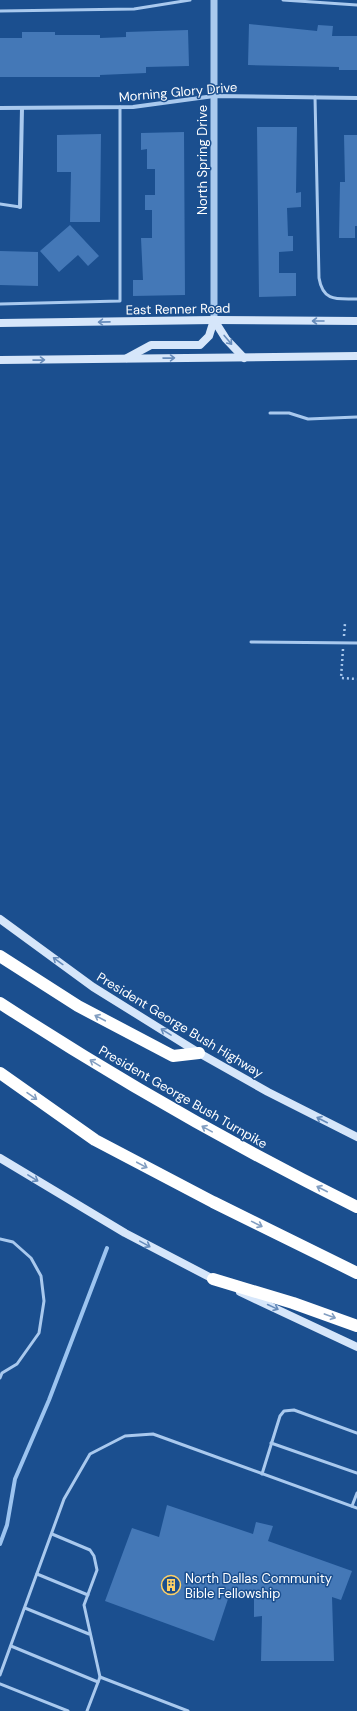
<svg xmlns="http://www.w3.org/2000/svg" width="357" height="1711" font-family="'DM Sans',sans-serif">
  <rect width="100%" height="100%" fill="#1b4f8f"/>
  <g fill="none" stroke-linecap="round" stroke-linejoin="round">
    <path stroke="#9cc4f0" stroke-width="4" d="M0,1544l7,-19 8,-46 34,-79 58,-152"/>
  </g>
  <g fill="#4478b7">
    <path d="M249,24l68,7 1,-6 15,1 -1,10h25v34h-18v-3l-91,-2z"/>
    <path d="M188,30l1,36 -43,1v6l-46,2v2h-100v-39h22v-6h33v3h45v3l26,-1v-5z"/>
    <path d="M257,127h40l-1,66 5,-1v15l-14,1 1,28h5v15l-14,1v21h17v23l-37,1z"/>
    <path d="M184,132l1,163 -52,1v-16h10l-2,-42h11v-28h-7v-15h10v-26h-8v-20l-6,1v-17z"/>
    <path d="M101,134l-1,88h-30l1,-50h-14v-37z"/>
    <path d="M344,135h13v91h-2v12h-16l1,-56h5z"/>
    <path d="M70,225l29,31 -11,10 -10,-11 -19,17 -19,-21z"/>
    <path d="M0,251l38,1v34l-38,-1z"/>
    <path d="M167,1505l86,29 3,-12 17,4 -5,15 84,30 -11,29 -9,-3 2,64h-73l1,-45 -8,1v-19l-24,-5 -16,48 -109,-40 27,-73 27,9z"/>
  </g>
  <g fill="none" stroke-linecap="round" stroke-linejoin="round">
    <g stroke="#a9c9ee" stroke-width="2.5" stroke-dasharray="2 3" stroke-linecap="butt">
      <path d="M344,636l1,-13"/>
      <path d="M343,649l-2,29 16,1"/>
    </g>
    <g stroke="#a9c9ee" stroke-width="3">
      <path d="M283,0l74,5"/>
      <path d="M0,11l134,-2 56,-9"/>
      <path d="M315,97l4,181c4,24 18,21 38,21"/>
      <path d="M0,204l20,3"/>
      <path d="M0,304l120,-3v-194"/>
      <path d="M270,413h19l19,6 49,-2"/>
      <path d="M251,642l106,1"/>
      <path d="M0,1239l13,3 18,16 10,18 3,25 -5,32 -22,31 -15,9 -2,5"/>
      <path d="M271,1443l86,30"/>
      <path d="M262,1474l18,-58 4,-5 10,-1 63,23"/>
      <path d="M352,1506l5,-13"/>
      <path d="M52,1534l38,16 4,6 3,14 -13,35 16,72"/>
      <path d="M37,1574l51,21"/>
      <path d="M25,1608l64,26"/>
      <path d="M11,1646l87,36"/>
      <path d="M0,1675l64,-176 26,-45 35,-18 28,-2 204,74"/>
      <path d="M0,1684l68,27"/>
      <path d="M87,1711l13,-34 88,34"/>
    </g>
    <g stroke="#a9c9ee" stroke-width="4">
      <path d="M0,108l133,-1 81,-11 143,2"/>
      <path d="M20,207l2,-99"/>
    </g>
    <path stroke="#a9c9ee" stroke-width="7" d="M214,0v320"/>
    <g stroke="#d6e6fa" stroke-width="8">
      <path d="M214,320l12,19 18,19"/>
      <path d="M0,323l214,-3 143,1"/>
      <path d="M127,358l24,-13h49l9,-9 5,-16"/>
      <path d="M0,360l357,-4"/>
      <path d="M0,919l93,68 106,66 69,39 89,45"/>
      <path d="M0,1158l125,75 92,48"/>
      <path d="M240,1292l117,55"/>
    </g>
    <g stroke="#fff" stroke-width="12">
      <path d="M0,956l78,50 95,50 26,-3"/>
      <path d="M0,1003c115,75 234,143 357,204"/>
      <path d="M0,1073l95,67 118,62 144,71"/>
      <path d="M213,1279l80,24 64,23"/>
    </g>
  </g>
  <defs><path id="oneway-shaft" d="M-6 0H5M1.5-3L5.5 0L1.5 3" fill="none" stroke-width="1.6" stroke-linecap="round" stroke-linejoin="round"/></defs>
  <g stroke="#668bba">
    <use href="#oneway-shaft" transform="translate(318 321) rotate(-180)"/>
    <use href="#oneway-shaft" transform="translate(104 322) rotate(179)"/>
    <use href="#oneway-shaft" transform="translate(228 340) rotate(50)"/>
    <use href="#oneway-shaft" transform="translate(169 358) rotate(-1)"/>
    <use href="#oneway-shaft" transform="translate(39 360) rotate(-1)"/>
    <use href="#oneway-shaft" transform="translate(58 961) rotate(-144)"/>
    <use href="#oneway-shaft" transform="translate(166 1032) rotate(-148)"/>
    <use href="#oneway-shaft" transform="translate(322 1120) rotate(-153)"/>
    <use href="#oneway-shaft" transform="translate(33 1178) rotate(31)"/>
    <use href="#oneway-shaft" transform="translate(145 1244) rotate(29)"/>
    <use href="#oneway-shaft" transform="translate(273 1307) rotate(25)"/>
  </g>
  <g stroke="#829ec1">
    <use href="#oneway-shaft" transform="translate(100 1018) rotate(-152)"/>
    <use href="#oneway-shaft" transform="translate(95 1063) rotate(-149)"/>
    <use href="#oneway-shaft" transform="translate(32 1096) rotate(35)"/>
    <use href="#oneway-shaft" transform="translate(207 1129) rotate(-151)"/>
    <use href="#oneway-shaft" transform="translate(142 1165) rotate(28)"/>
    <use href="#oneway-shaft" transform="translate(322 1189) rotate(-153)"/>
    <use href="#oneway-shaft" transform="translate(257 1224) rotate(26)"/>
    <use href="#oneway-shaft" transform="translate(330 1316) rotate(20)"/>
  </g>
  <defs>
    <g id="building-ring" transform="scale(1)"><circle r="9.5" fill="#1b4f8f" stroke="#ffd166" stroke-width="1.5"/><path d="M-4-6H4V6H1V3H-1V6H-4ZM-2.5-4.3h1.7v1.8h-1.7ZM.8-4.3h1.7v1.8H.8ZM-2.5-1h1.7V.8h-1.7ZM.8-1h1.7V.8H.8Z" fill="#ffd166"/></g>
  </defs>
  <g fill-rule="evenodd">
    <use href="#building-ring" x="171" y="1585"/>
  </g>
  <g text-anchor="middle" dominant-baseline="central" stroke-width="3" stroke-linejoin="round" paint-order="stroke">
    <g font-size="13" fill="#fff" stroke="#1b4f8f">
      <text transform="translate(178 92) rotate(-5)">Morning Glory Drive</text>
      <text transform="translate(202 160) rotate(-90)">North Spring Drive</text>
      <text transform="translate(178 309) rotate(-1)">East Renner Road</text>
      <text transform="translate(180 1025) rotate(31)">President George Bush Highway</text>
      <text transform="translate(183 1097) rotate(30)">President George Bush Turnpike</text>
    </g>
    <g font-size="13" fill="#fff" stroke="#1b4f8f" text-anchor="start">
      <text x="185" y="1578">North Dallas Community<tspan x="185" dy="15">Bible Fellowship</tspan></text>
    </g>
  </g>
</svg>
